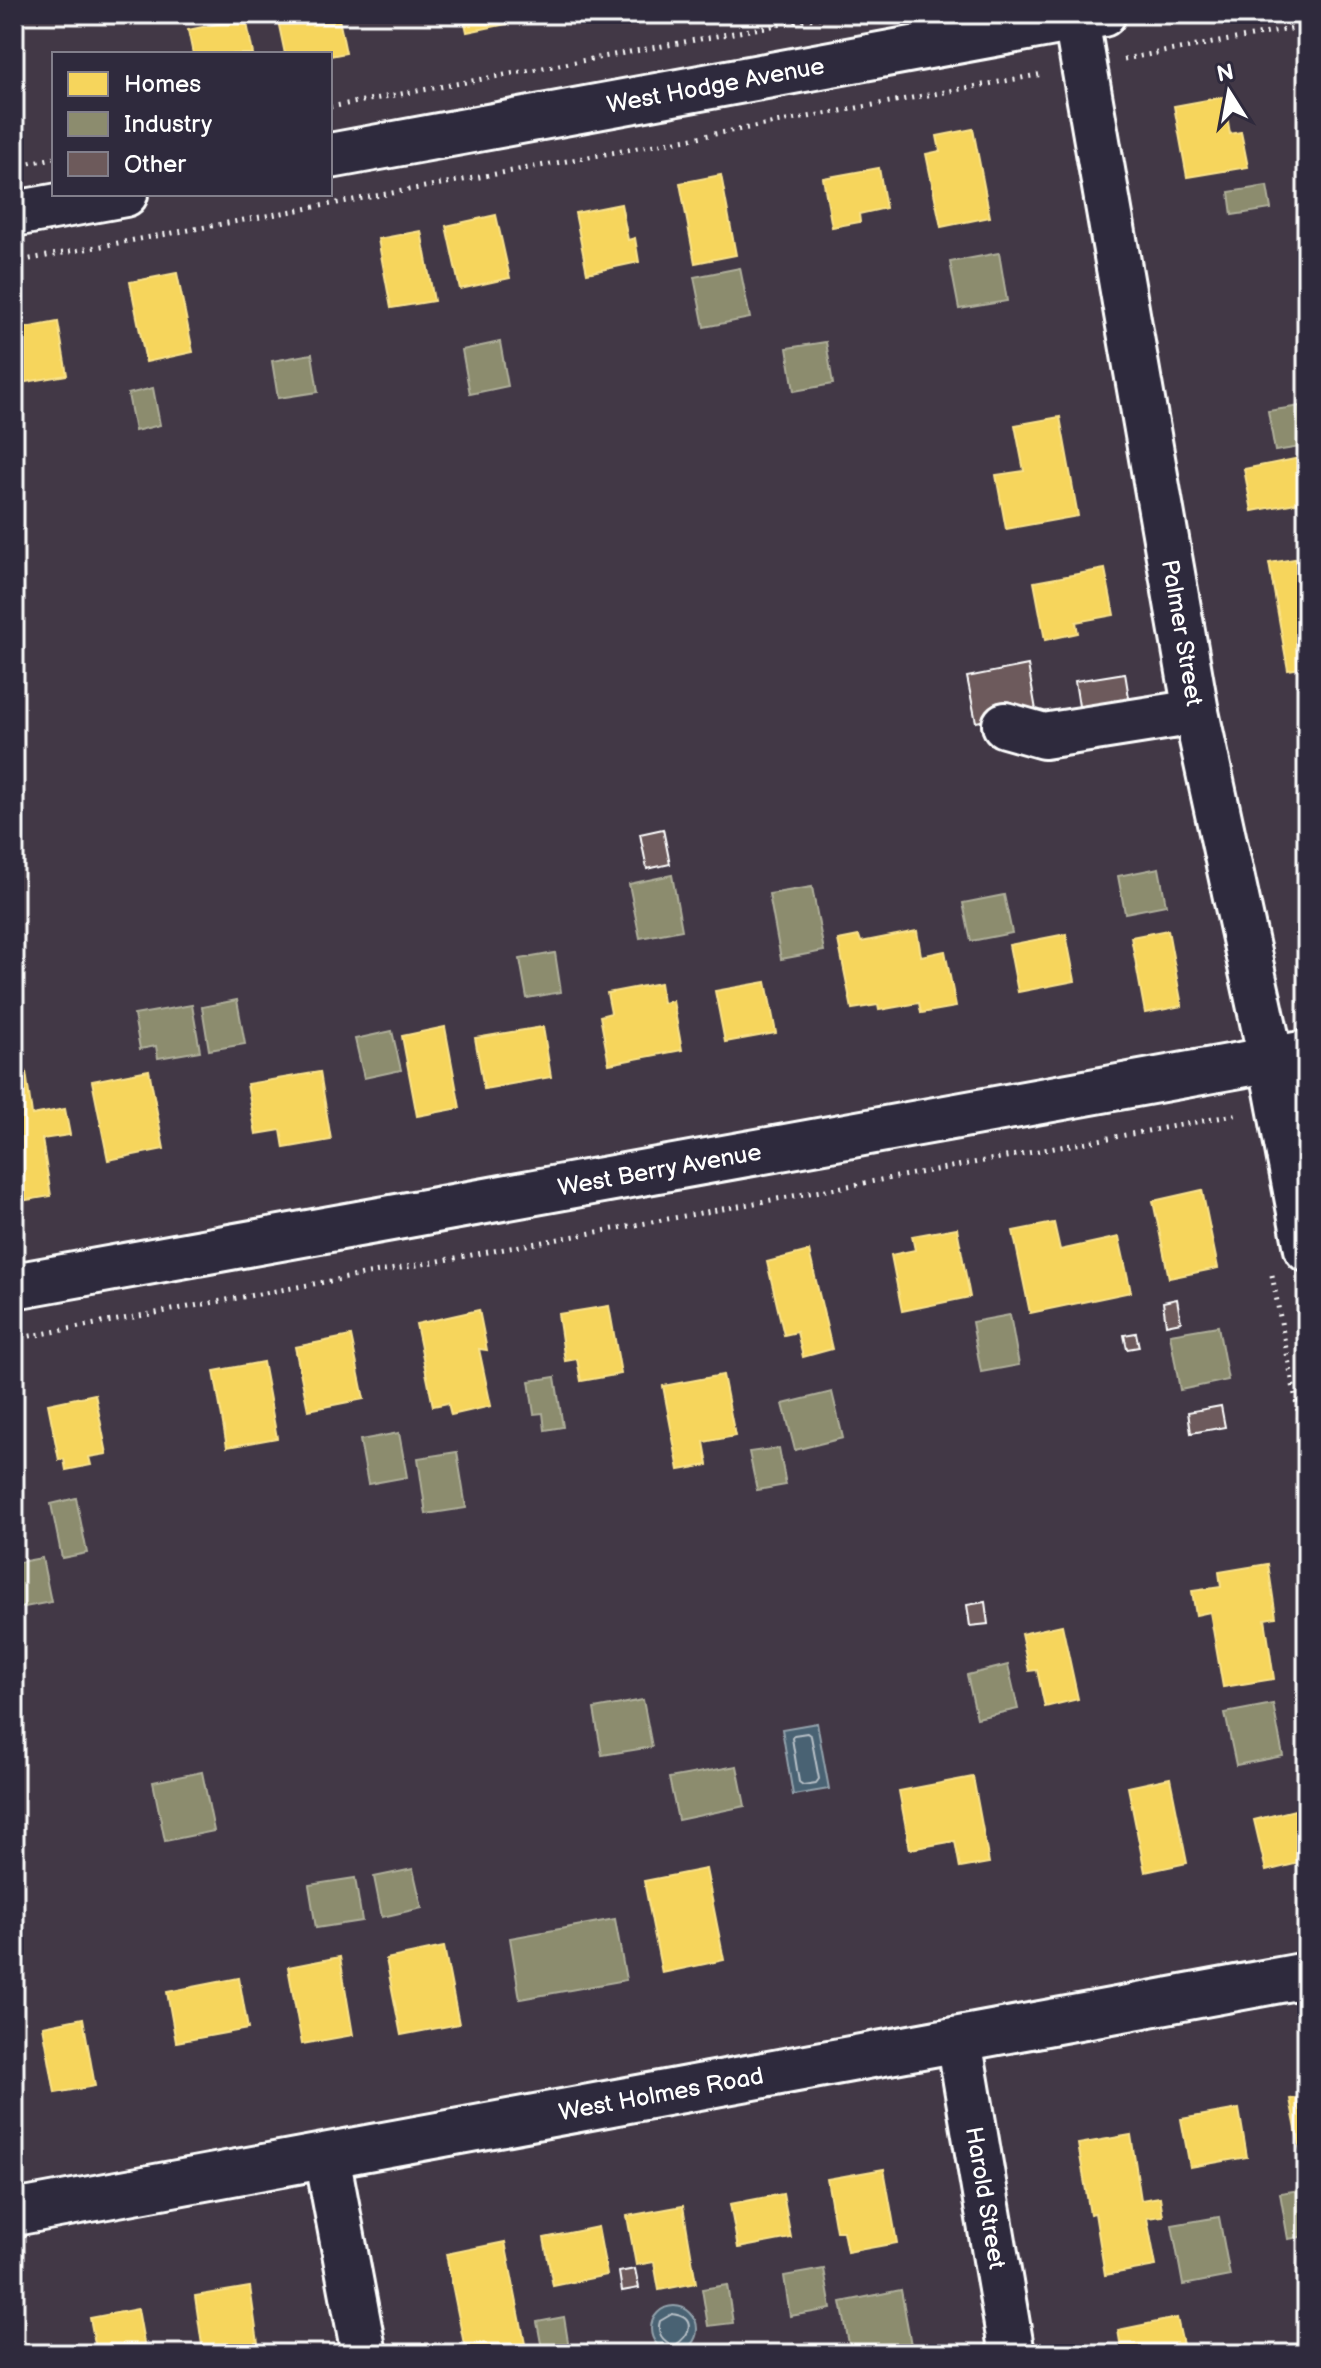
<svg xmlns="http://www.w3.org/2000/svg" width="1321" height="2368" font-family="'Balsamiq Sans',sans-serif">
  <rect width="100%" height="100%" fill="#423846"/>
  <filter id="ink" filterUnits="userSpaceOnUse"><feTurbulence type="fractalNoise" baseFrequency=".0125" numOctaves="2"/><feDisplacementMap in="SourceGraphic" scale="16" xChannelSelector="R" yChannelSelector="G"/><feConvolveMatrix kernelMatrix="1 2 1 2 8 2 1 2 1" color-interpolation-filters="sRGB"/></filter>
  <g filter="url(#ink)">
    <g fill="#4a6273" stroke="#92a1ab" stroke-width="2">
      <path d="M817,1723l12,66 -36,6 -11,-66z"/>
      <circle cx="674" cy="2329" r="23"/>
    </g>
    <g fill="#f6d55c" stroke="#f9e28d" stroke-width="2">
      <path d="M287,14h51l8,39 -16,3v-2h-45l-8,-38z"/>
      <path d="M463,14h51l2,8 -49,10z"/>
      <path d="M246,18l7,36h-60l-5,-24z"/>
      <path d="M1224,97l6,37 11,-2 7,35 -61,10 -13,-71z"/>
      <path d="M973,129l17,88 -49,10 -15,-73 14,-3 -3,-15z"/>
      <path d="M879,168l7,40 -27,6 1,8 -28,5 -9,-49z"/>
      <path d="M721,175l15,80 -41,8 -15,-80z"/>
      <path d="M621,204l7,36 7,-2 4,24 -52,11 -12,-60z"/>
      <path d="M496,215l14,63 -50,11 -14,-63z"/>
      <path d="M421,231l13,70 -43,7 -13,-69z"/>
      <path d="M177,273l16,79 -47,10 -16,-80z"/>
      <path d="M58,322l9,53 -53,9v-54z"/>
      <path d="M1060,417l18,99 -72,13 -10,-54 28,-4 -9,-46z"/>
      <path d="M1305,457l2,44 -55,10 -8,-42z"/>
      <path d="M1307,557v110l-19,3 -19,-107z"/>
      <path d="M1105,569l9,46 -38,7 2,11 -33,7 -11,-58z"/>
      <path d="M1168,930l14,76 -37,7 -14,-76z"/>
      <path d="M917,931l4,25 24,-5 11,56 -35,6 -2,-10 -40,7 -1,-5 -26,4 -14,-69 21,-4 2,6z"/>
      <path d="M1066,934l9,47 -57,11 -9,-47z"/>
      <path d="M766,982l10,51 -51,9 -10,-51z"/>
      <path d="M660,983l3,20 10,-2 9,49 -73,14 -9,-48 11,-3 -4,-20z"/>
      <path d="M445,1027l15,81 -43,8 -15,-80z"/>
      <path d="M543,1027l8,50 -67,12 -9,-51z"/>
      <path d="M149,1070l15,79 -56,11 -16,-79z"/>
      <path d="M26,1072l6,43 33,-6 5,26 -28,4 9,57 -37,6v-128z"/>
      <path d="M320,1072l11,68 -47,8 -3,-18 -25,4 -9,-50z"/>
      <path d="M1202,1190l16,78 -49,10 -16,-77z"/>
      <path d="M1054,1223l6,27 59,-13 12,55 -101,21 -17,-82z"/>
      <path d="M957,1228l13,69 -68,14 -11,-56 24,-5 -3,-14z"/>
      <path d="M809,1251l23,98 -29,8 -6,-25 -13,3 -17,-73z"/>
      <path d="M609,1306l12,68 -40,7 -4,-22 -12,2 -7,-47z"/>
      <path d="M479,1310l8,40 -8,-1 12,57 -40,9 -3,-12 -15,3 -17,-82z"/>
      <path d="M351,1336l13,63 -56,11 -13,-63z"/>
      <path d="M263,1362l14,76 -50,9 -13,-76z"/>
      <path d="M723,1375l12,61 -31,6 4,23 -29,5 -16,-84z"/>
      <path d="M95,1394l12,60 -18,3 2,8 -25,5 -2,-11 -5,1 -11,-56z"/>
      <path d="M1268,1564l8,53 -11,2 9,60 -51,8 -13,-75 -14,3 -4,-24 29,-4 -2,-15z"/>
      <path d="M1062,1625l16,74 -33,8 -8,-37 -8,1 -8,-37z"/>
      <path d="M973,1777l16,86 -29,5 -5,-27 -45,8 -11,-58z"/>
      <path d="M1170,1778l17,85 -42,9 -17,-85z"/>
      <path d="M1307,1807v54l-41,10 -12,-51z"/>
      <path d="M706,1869l18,91 -62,13 -18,-92z"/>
      <path d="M444,1947l15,77 -58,11 -15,-76z"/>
      <path d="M340,1957l13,78 -51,9 -14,-77z"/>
      <path d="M239,1978l9,51 -72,13 -9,-50z"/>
      <path d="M83,2018l12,68 -40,7 -12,-67z"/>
      <path d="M14,2056l7,42 -7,1z"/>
      <path d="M1307,2096v52l-7,1 -10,-50z"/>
      <path d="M1239,2109l8,48 -57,10 -9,-48z"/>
      <path d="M1131,2135l10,65 19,-3 3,19 -16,2 9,48 -51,9 -10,-62 -5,1 -12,-70z"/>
      <path d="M884,2169l13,74 -50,9 -4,-21h-7l-9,-52z"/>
      <path d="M783,2194l8,44 -53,10 -8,-44z"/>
      <path d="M683,2206l13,77 -37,7 -5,-28 -18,3 -9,-49z"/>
      <path d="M598,2227l9,48 -54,11 -9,-48z"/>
      <path d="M505,2242l22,112h-61l-20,-100z"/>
      <path d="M250,2287l8,56 -55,9 -8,-56z"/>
      <path d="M138,2309l8,45h-49l-7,-36z"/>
      <path d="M1177,2318l8,36h-63l-4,-24z"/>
    </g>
    <g fill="#8c8c6e" stroke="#aeae9a" stroke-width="2">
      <path d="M1267,186l4,23 -39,6 -3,-23z"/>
      <path d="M999,253l8,48 -48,8 -9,-47z"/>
      <path d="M740,268l10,50 -46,9 -10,-50z"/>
      <path d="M500,342l8,44 -38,8 -8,-44z"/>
      <path d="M826,342l7,42 -39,7 -7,-43z"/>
      <path d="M312,354l6,38 -40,6 -6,-37z"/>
      <path d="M153,388l7,37 -25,6 -7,-37z"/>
      <path d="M1307,405v41l-32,5 -7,-40z"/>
      <path d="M1159,868l7,37 -41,8 -7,-37z"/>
      <path d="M672,875l10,55 -42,8 -11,-54z"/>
      <path d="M812,887l12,64 -43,8 -12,-65z"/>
      <path d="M1004,895l8,38 -41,8 -8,-38z"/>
      <path d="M555,953l6,39 -34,6 -7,-39z"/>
      <path d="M237,1000l8,44 -36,6 -7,-43z"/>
      <path d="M192,1005l8,46 -42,7 -2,-12 -16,3 -6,-34z"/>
      <path d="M392,1031l9,39 -37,8 -9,-39z"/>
      <path d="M1010,1315l9,50 -38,7 -9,-50z"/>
      <path d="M1218,1326l10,54 -48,10 -10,-56z"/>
      <path d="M555,1377l8,50 -18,3 -2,-17 -9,1 -5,-33z"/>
      <path d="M832,1392l11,46 -48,12 -12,-46z"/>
      <path d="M399,1433l8,44 -39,7 -8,-44z"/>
      <path d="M779,1448l7,37 -29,5 -8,-38z"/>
      <path d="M457,1452l9,56 -40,6 -8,-56z"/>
      <path d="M76,1498l11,55 -25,5 -11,-54z"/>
      <path d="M42,1558l9,44 -37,7v-46z"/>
      <path d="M1008,1665l10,44 -41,9 -10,-43z"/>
      <path d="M643,1700l9,47 -50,8 -8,-46z"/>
      <path d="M1273,1704l10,52 -47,9 -11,-52z"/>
      <path d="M737,1766l8,40 -67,14 -9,-42z"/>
      <path d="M202,1772l12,59 -49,10 -12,-59z"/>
      <path d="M413,1869l9,39 -40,9 -8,-40z"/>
      <path d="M355,1878l7,43 -46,7 -7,-43z"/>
      <path d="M615,1919l11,61 -106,19 -10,-61z"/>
      <path d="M1307,2189v47l-19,3 -8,-46z"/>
      <path d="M1219,2217l11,59 -47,9 -11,-60z"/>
      <path d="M824,2269l7,40 -41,7 -6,-40z"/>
      <path d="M727,2285l6,38 -25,3 -6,-37z"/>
      <path d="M901,2290l10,55 -60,9 -10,-52z"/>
      <path d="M564,2317l6,37h-27l-6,-32z"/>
    </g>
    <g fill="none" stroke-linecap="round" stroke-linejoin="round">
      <g stroke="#b7c0c7" stroke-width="2">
        <path d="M807,1733l4,3 8,43 -3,4 -13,2 -4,-3 -7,-44 2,-3z"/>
        <path d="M672,2314c25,3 19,22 2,32 -11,-5 -18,-12 -14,-25z"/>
      </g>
    </g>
    <g fill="#6d5a5b" stroke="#fff" stroke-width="2">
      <path d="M1028,665l8,45 -60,12 -9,-45z"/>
      <path d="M1125,673l7,43 -50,9 -7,-44z"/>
      <path d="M663,829l7,35 -23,5 -7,-35z"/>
      <path d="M1177,1299l4,23 -15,3 -3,-23z"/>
      <path d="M1136,1333l3,14 -12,2 -3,-14z"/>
      <path d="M1221,1406l4,21 -34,6 -3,-21z"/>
      <path d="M985,1602l3,22 -18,2 -3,-21z"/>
      <path d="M635,2269l4,19 -17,3 -3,-19z"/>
    </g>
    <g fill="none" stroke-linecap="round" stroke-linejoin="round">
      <g stroke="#fff" stroke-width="50">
        <g id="minor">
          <path id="s1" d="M1075,14l121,698 75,347 36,190"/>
          <path id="s2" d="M330,156l773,-142"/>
          <path d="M14,214l111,-20"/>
          <path d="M1005,725l39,11 152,-24"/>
          <path id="s3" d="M14,1286l1293,-233"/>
          <path id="s4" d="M959,2040l53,314"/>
          <path d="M327,2156l37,198"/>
          <path id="s5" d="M14,2213l1293,-238"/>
        </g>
      </g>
      <g stroke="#fff" stroke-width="5" stroke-dasharray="2 6" stroke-linecap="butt">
        <path d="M1124,59l183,-33"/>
        <path d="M330,107l507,-93"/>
        <path d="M14,166l40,-8"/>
        <path d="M14,262l1029,-188"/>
        <path d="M1272,1275l35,183"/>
        <path d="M14,1339l1226,-225"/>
      </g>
      <use href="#minor" stroke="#2f2a3d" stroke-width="44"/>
    </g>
  </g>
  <g text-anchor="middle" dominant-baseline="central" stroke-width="8" stroke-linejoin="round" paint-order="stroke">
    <g font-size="24" fill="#fff" stroke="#2f2a3d">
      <text stroke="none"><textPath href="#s2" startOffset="392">West Hodge Avenue</textPath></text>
      <text stroke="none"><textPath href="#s1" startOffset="628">Palmer Street</textPath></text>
      <text stroke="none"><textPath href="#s3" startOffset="656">West Berry Avenue</textPath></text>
      <text stroke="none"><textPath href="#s5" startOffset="658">West Holmes Road</textPath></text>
      <text stroke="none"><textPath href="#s4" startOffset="160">Harold Street</textPath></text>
    </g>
  </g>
  <rect width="1321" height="2368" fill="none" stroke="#2f2a3d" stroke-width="48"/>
  <rect x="24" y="24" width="1273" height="2320" fill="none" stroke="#fff" stroke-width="3" filter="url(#ink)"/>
  <rect x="52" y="52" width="280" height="144" fill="#2f2a3d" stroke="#827f8b" stroke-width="2"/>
  <rect x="68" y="72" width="40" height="24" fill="#f6d55c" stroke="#827f8b" stroke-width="2"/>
  <text x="124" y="92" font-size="24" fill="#ffffff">Homes</text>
  <rect x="68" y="112" width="40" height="24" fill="#8c8c6e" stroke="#827f8b" stroke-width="2"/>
  <text x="124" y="132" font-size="24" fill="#ffffff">Industry</text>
  <rect x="68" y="152" width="40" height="24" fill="#6d5a5b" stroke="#827f8b" stroke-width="2"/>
  <text x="124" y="172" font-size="24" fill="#ffffff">Other</text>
  <g transform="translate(1229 92) rotate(349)" stroke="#2f2a3d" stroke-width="6" paint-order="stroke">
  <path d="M0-6L14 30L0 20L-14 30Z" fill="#ffffff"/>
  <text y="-12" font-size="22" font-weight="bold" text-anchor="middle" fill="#ffffff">N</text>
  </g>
</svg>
